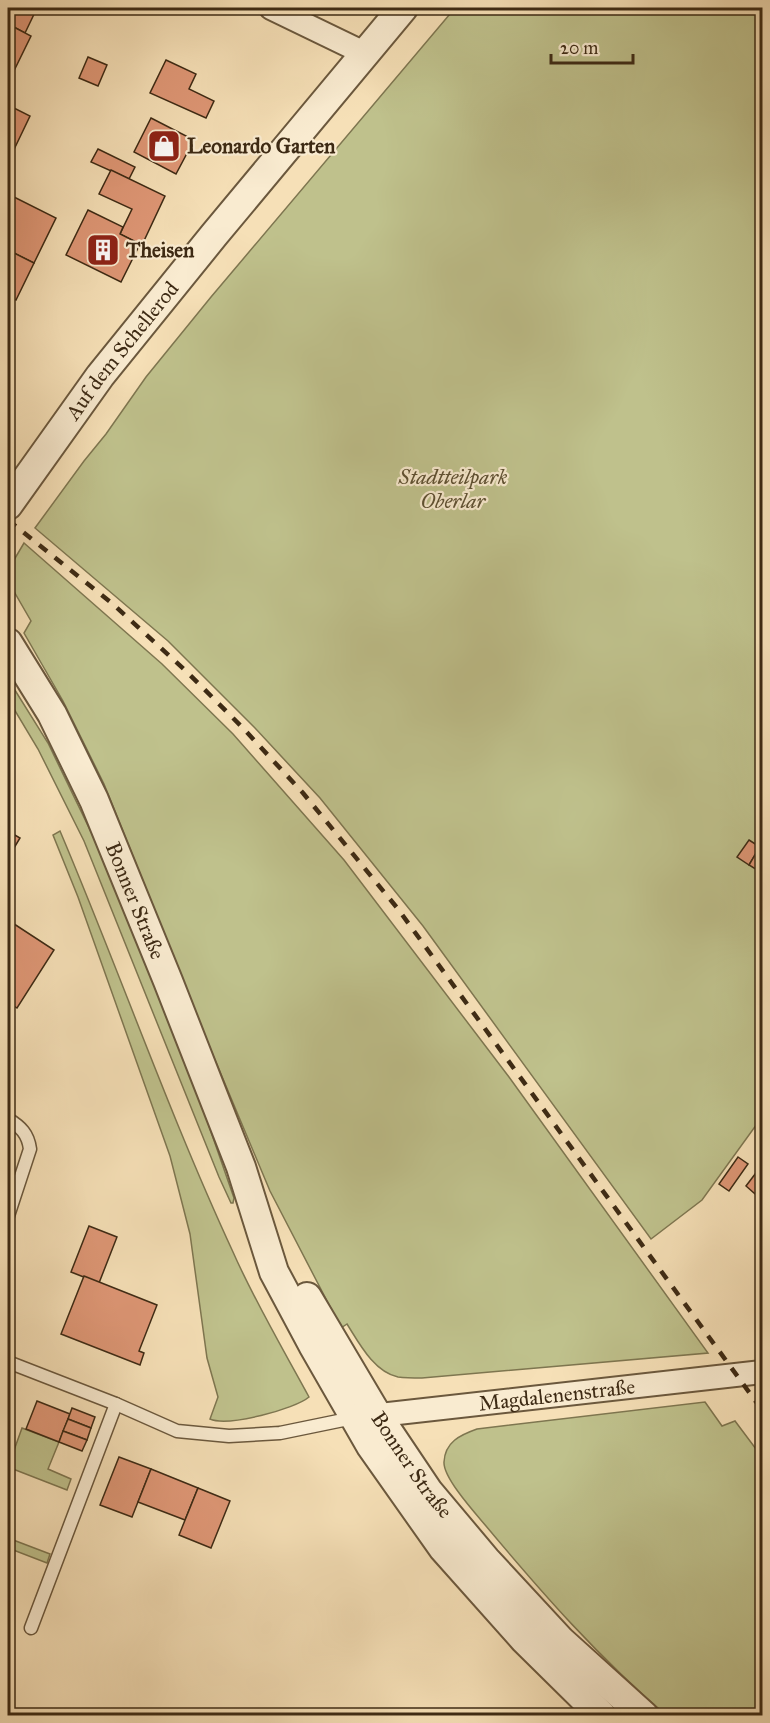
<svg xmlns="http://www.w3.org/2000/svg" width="770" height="1723" font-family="'IM FELL Great Primer',serif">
  <rect width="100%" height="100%" fill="#f6e0b7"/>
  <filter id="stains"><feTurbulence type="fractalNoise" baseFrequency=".00333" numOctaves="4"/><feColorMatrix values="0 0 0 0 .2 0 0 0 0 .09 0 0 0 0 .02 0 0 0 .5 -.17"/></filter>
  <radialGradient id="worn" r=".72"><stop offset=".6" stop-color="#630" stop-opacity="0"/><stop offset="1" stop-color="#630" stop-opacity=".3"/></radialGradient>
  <g fill="#bfc18c" stroke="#7e7650" stroke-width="1.5">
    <path d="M455,8h307v1109l-60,83 -51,39 -228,-313 -103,-128 -65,-70 -87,-87 -133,-113 49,-67 22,-27 40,-57 65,-80z"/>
    <path d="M24,543l138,121 71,70 111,126 165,217 199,276 -286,25c-8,0 -16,0 -24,-1 -24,-5 -39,-34 -51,-53l-6,4 -71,-137 -60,-143 -106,-264 -41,-83 -39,-68 7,-12 -19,-33 -4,-18z"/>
    <path d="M8,679l40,64 45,93 62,148 46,119 33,95 -1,5h-2l-12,-26 -135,-336 -46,-92 -30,-50z"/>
    <path d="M60,831c59,139 109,283 173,421 22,50 50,97 76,145 -14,12 -81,30 -99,22l8,-22 -11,-39 -17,-124 -20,-78 -92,-259 -25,-62z"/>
    <path d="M705,1402l17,24 13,-5 27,36v258h-96c-66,-56 -124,-122 -180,-189 -10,-12 -43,-48 -42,-64 1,-20 16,-27 33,-33z"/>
    <path d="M22,1428l37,14 -11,27 23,10 -4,11 -54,-21 -5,13v-15z"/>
    <path d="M8,1538l42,16 -3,9 -39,-15z"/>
  </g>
  <g fill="#df9776" stroke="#3d2a14" stroke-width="1.5">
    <path d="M8,8h29l-12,25 -17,-9z"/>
    <path d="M8,24l23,12 -23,47z"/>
    <path d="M88,57l19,8 -9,21 -19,-8z"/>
    <path d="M166,60l30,14 -7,15 25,12 -8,17 -56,-25z"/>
    <path d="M8,105l22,11 -22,46z"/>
    <path d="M151,118l43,22 -18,34 -42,-22z"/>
    <path d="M98,149l37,18 -6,12 -38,-17z"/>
    <path d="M111,170l54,26 -23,49 -22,-11 12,-25 -33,-15z"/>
    <path d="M8,194l48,24 -22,45 -26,-13z"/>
    <path d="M88,210l35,17 -3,7 20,10 -19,38 -55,-27z"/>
    <path d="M8,250l26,13 -18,37 -8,-4z"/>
    <path d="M8,831l12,7 -12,20z"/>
    <path d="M749,840l11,7 -11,18 -12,-8z"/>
    <path d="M756,853l6,4v16l-13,-8z"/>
    <path d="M8,920l46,30 -37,58 -9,-6z"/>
    <path d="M738,1157l10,7 -19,27 -10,-7z"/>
    <path d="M762,1165v35l-16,-14z"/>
    <path d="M89,1226l28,11 -18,46 -28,-11z"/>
    <path d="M84,1276l73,29 -18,46 5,2 -4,12 -79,-31z"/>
    <path d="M37,1401l33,13 -11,28 -33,-13z"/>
    <path d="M72,1408l23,9 -4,11 -23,-9z"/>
    <path d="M68,1419l23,9 -4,12 -24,-9z"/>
    <path d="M63,1431l24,9 -5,11 -23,-9z"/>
    <path d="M119,1457l32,12 -19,48 -32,-12z"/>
    <path d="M151,1469l47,19 -13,32 -47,-18z"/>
    <path d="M198,1488l32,13 -19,47 -32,-13z"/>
  </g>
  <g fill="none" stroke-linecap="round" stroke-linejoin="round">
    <g stroke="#6b583d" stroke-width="15">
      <g id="service">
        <path d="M8,1119c13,8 20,15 22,30l-22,67"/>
        <path d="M8,1362l108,42 61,27 52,5 51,-3 73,-15"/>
        <path d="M31,1628l85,-224"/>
      </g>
    </g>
    <g stroke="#6b583d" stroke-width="26">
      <g id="minor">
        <path d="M271,8l93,45"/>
        <path id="s1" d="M362,1417l400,-45"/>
      </g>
    </g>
    <g stroke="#6b583d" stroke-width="32">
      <g id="tertiary">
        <path id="s2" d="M8,505l92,-129 114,-141 189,-227"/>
        <path id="s3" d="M8,643l44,71 42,86 74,181 73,186 33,105 39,73 58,101 72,102 81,91 78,77"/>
        <path id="s4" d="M307,1297l70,118 51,76 58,69 75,81 83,75"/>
      </g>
    </g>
    <use href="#service" stroke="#f9ebd0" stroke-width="12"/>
    <use href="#minor" stroke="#f9ebd0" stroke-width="22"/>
    <use href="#tertiary" stroke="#f9ebd0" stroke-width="28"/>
    <path stroke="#3d2a14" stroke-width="4.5" stroke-dasharray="10 10" stroke-linecap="butt" d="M8,520l106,85 73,67 55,55 61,66 95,116 364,501"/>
  </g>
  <defs>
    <g id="shop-square" transform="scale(1.725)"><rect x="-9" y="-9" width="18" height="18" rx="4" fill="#8f2418" stroke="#f9ebd0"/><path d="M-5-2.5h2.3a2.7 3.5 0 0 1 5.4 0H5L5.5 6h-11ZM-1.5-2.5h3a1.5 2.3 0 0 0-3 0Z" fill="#fff"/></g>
    <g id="building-square" transform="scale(1.725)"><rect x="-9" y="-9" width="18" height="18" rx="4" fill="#8f2418" stroke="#f9ebd0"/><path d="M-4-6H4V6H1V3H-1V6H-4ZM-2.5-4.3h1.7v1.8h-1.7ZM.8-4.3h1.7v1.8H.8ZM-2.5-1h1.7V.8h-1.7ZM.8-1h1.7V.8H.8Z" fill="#fff"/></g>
  </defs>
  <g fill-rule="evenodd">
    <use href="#shop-square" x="164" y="146"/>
    <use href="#building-square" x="103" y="250"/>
  </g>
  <g text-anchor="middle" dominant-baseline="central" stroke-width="4.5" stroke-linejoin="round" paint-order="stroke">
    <g font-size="21" font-weight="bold" fill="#3d2a14" stroke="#f9ebd0" text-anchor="start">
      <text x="187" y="146">Leonardo Garten</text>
      <text x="126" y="250">Theisen</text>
    </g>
    <g font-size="21" fill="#3d2a14" stroke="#f9ebd0">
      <text stroke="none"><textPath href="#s2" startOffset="192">Auf dem Schellerod</textPath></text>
      <text stroke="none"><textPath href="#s3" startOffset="288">Bonner Straße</textPath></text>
      <text stroke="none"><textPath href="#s1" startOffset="196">Magdalenenstraße</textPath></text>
      <text stroke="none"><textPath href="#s4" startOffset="198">Bonner Straße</textPath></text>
    </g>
    <g font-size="21" font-style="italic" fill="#5e5032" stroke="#f9ebd0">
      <text x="453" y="477">Stadtteilpark<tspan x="453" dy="24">Oberlar</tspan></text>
    </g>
  </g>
  <rect width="770" height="1723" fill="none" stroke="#f6e0b7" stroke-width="30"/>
  <rect x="9" y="9" width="752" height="1705" fill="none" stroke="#3d2a14" stroke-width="3"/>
  <rect x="15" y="15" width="740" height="1693" fill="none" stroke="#3d2a14" stroke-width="1.5"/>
  <path d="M551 54v9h82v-9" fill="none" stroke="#3d2a14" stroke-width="3"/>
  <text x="560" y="54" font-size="18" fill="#3d2a14" stroke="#f9ebd0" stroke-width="4.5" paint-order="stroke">20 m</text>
  <rect width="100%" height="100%" filter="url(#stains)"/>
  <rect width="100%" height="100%" fill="url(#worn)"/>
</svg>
